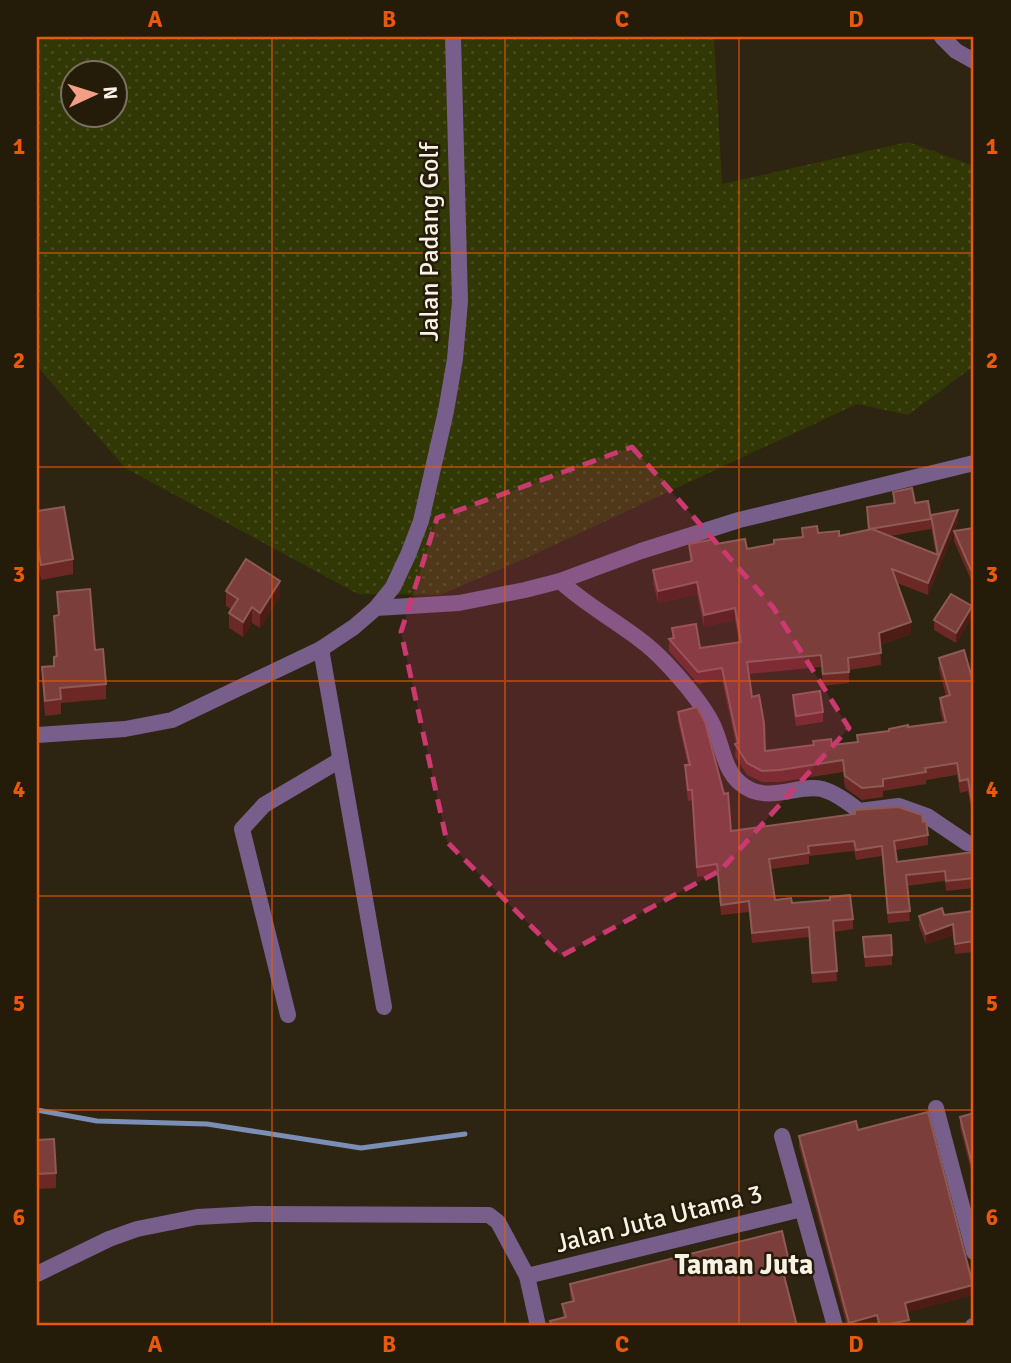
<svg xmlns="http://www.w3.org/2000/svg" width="1011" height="1363" font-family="Signika,sans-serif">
  <defs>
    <pattern id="grass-dots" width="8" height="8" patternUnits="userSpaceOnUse" patternTransform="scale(1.75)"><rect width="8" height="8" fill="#313705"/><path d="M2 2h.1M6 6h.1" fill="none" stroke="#454b1d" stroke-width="1.8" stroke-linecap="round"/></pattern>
  </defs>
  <rect width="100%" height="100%" fill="#2e2412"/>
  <path fill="url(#grass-dots)" fill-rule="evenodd" d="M37,37h677l8,147 186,-42 66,24v200l-66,49 -51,-11 -335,156 -82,35 -82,-1 -233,-126 -88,-102zM74,74h42v42h-42z"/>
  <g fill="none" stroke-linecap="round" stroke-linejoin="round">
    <path stroke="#7b8eb6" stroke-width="5" d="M37,1110l60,11 110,3 154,24 104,-14"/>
    <g stroke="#785f8b" stroke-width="16">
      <path d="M942,37l14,14 18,10"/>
      <path d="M560,581c32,30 75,49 105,81 16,17 35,39 46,59 11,19 11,47 29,62 26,23 58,0 82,6 14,4 26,13 37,22l40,-5 28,10 40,27 7,1"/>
      <path d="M376,608l83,-5 66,-13 35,-9 81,-30 98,-31 235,-57"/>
      <path d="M321,649l63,358"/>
      <path d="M37,735l88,-6 47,-9 149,-71 33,-22 22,-19 17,-21 15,-32 13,-34 25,-110 9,-52 5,-58 -7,-264"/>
      <path d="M288,1015l-46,-186 22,-24 76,-45"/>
      <path d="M936,1108l38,144"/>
      <path d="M782,1136l53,190"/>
      <path d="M37,1274l72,-35 28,-10 60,-12 57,-3 235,1 9,7 29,54 11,50"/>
      <path d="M527,1276l275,-67"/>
      <path d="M973,1326h1"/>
    </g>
  </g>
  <g fill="#6c2825">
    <path d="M893,492l22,11 16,16v10l-41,7 46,19 -5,-28v-12l27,7 -30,73 -31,-12 14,51 -31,11 1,20 -32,5v13l-26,3 -2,-19 -72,7 3,23 13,54 92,-9v-7l32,-4 19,-4 35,-5 -3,-12v-12l6,-2 -7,-27v-11l35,27v141l-6,-35 -8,2 -3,-18 -31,5v4l-43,7v6l-21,3 -17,-12 -2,-16 -63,10h-18l-15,-7 -12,-19 1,-12 -14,-64 -24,4 -29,-33v-12h3v-11l28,20 39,-6 -4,-22 -31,7 -7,-33 -39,9 -5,-21v-12l37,-8 -1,-18h27l31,5 27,-5 28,-7v-9l16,5 21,3 29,-6 -1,-23 26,-3z"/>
    <path d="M37,511l36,48v15l-32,6 -4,-24z"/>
    <path d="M974,528v56l-3,-4 -17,-39v-10z"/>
    <path d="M226,591l54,5 -20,32 -8,-5 -9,14 -14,-9v-15l2,-4 -5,-3z"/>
    <path d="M57,592l38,58 11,34v15l-45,4v11l-16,2 -3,-34v-15l12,-1v-9l1,-1 -1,-40 4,-1z"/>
    <path d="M972,617l-16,26 -22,-13v-10z"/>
    <path d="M793,695l30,17v10l-27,4 -3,-21z"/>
    <path d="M678,712l53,119 192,-9 5,13v10l-32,5 1,12 77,-10v36l-28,3 -1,-10 -38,5 3,35 -22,2 -6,-67 -26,4 -2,-9 -45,5v8l-38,5 4,31 78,19v10l-19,3 3,49 -25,2 -3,-46 -57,6 -3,-31 -28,3 -4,-41 -20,3 -5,-77 -4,1 -3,-26v-10h3l-10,-43z"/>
    <path d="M974,911v41l-19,2 -2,-19 -27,9 -7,-18v-10l25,-1z"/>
    <path d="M863,937l29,18v10l-27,2z"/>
    <path d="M974,1113v69l-14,-55v-10z"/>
    <path d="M799,1136l174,159 -66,17 2,14h-31l-1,-1 -4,1h-26l-48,-180z"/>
    <path d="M37,1140l19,33v15l-19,1z"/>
    <path d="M790,1276l-5,2 12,48h-247v-5l13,-4 -1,-13 9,-3 -1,-7v-10z"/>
  </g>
  <g fill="#4d1d15">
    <path d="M958,510v12l-30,73v-12z"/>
    <path d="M280,581v15l-20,32v-15z"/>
    <path d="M697,582v12l-39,9v-12z"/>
    <path d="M972,606v11l-16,26v-10z"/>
    <path d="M252,607v16l-9,14v-15z"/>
    <path d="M735,608v12l-31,7v-12z"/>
    <path d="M911,622v12l-32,11v-12z"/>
    <path d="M953,924v11l-27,9v-10z"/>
    <path d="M790,1266v10l-8,2v-10z"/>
    <path d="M973,1285v10l-68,18v-10z"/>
    <path d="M877,1315v10l-4,1h-24v-3z"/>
    <path d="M909,1320v6h-26z"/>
  </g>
  <g fill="#7b3e3a" stroke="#8e5a55" stroke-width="2">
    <path d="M912,488l3,15 13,-2 3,18 -62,10 -2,-22 28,-4 -2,-11z"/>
    <path d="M64,507l9,52 -32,6 -4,-24v-30z"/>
    <path d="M958,510l-30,73 -36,-14 19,53 -32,11 2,20 -33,5 1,14 -26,2 -2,-19 -74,7 5,35 7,-2 5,28 1,28 49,-6 -1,-4 18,-2 1,6 26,-3 -1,-7 32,-4v-2l19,-4v2l38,-5 -6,-24 10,-3 -11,-37 25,-8 10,35v129l-6,-35 -8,2 -3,-18 -32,5 1,4 -43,7v7l-21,2 -17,-12 -2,-16 -63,10 -18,1 -15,-8 -12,-19 3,-1 -16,-75 -24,4 -29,-33 5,-1 -2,-10 24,-4 4,24 41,-6 -6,-34 -31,7 -7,-33 -39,9 -5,-21 39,-9 -3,-17 26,-5 1,5 29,-5 2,10 27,-5v-4l29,-3 -1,-9 15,-2 1,7 21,-2v5l33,-7 66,26 -7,-40z"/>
    <path d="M974,528v45l-3,-3 -17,-39z"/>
    <path d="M246,559l34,22 -20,32 -8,-6 -9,15 -14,-9 9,-14 -12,-8z"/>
    <path d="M90,589l5,61 8,-1 3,35 -46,4 1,11 -16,2 -3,-34 12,-1v-9l3,-1 -3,-40 5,-1 -2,-23z"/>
    <path d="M951,594l21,12 -16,27 -22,-13z"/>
    <path d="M820,691l3,21 -27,4 -3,-21z"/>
    <path d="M697,707l8,15 19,72 4,-1 3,38 124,-17v-4l43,-3 24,8 1,7 3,-1 2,14 -34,6 3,21 77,-10v26l-28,3 -1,-10 -39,4 4,36 -22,2 -6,-67 -26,4 -2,-9 -46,5 1,7 -40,6 6,41 16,-2 1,5 38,-3v-3l20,-2 3,24 -20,2 4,50 -25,2 -3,-46 -57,6 -3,-32 -28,4 -4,-41 -20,3 -5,-77h-4l-3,-25h5l-12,-53z"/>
    <path d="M942,908l2,7 30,-4v23h-1l1,7 -19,3 -2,-20 -27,10 -7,-18z"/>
    <path d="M891,935l1,20 -27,2 -2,-20z"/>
    <path d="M928,1112l45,173 -68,18 4,17 -29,6 -3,-11 -28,8 -50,-187 57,-15 2,9z"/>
    <path d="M974,1113v59l-14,-55z"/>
    <path d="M54,1139l2,34 -19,1v-34z"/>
    <path d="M782,1231l8,35 -8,2 15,58h-245l-2,-5 16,-4 -4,-13 12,-3 -4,-17z"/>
  </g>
  <path fill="#ca3970" fill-opacity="0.2" stroke="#ca3970" stroke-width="5" stroke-dasharray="14 9" stroke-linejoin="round" d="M632,447l141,160 76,121 -128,142 -160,86 -114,-114 -46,-210 36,-114z"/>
  <path fill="none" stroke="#e8590c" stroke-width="2" stroke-opacity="0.55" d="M272,37v1289M505,37v1289M739,37v1289M37,253h937M37,467h937M37,681h937M37,896h937M37,1110h937"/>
  <g text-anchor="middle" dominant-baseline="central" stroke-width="5" stroke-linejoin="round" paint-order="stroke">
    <g font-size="26" fill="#f8f2e6" stroke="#241b09">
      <text transform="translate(430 242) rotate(-90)">Jalan Padang Golf</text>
      <text transform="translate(659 1219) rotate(-14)">Jalan Juta Utama 3</text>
    </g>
    <g font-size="28" font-weight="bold" fill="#f8f2e6" stroke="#241b09">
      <text x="744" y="1265">Taman Juta</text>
    </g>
  </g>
  <rect width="1011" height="1363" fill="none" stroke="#241b09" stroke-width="77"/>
  <g transform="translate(94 94) rotate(86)"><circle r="33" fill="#241b09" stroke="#797161" stroke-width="2"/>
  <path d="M0-5L12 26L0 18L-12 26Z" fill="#f49e86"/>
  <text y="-10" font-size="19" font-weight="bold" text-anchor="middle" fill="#f8f2e6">N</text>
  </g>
  <rect x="38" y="38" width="934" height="1286" fill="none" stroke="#e8590c" stroke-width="2.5"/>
  <g font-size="23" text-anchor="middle" font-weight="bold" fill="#e8590c">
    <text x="155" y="27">A</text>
    <text x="389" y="27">B</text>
    <text x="622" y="27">C</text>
    <text x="856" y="27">D</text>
    <text x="19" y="154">1</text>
    <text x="992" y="154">1</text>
    <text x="19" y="368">2</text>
    <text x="992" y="368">2</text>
    <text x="19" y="582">3</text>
    <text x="992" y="582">3</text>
    <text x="19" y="797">4</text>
    <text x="992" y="797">4</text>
    <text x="19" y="1011">5</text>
    <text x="992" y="1011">5</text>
    <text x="19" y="1225">6</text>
    <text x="992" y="1225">6</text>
    <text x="155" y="1352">A</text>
    <text x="389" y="1352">B</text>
    <text x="622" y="1352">C</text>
    <text x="856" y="1352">D</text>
  </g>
</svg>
